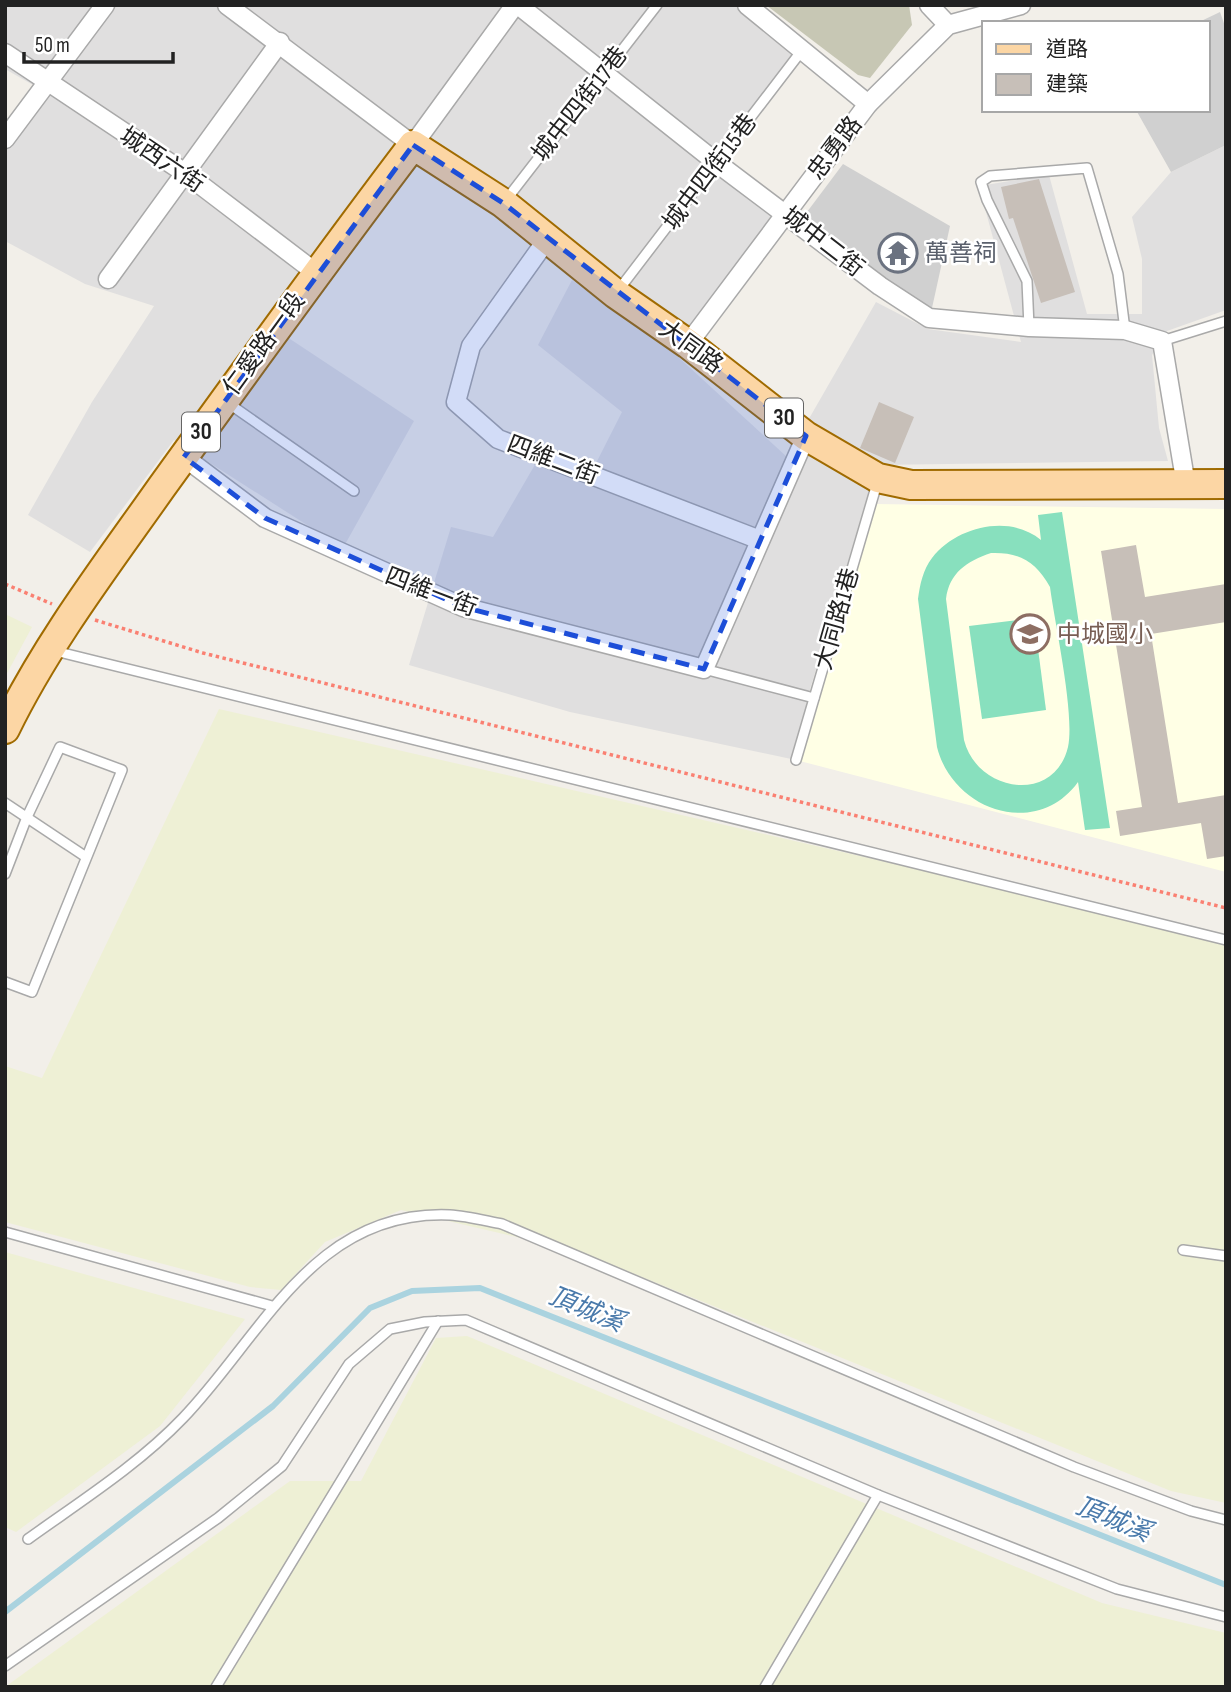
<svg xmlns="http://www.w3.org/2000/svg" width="1231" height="1692" font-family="'Sofia Sans Condensed','Noto Sans TC',sans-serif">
  <rect width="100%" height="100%" fill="#f2efe9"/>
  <g fill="#e0dfdf">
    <path d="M5,5h742l56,44 -85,114 68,49 -98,132 -272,-186 -132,177 130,86 -71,127 -169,-108 -84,112 -62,-37 64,-113 62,-96 -69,-22 -80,-43v-90l42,-58 -42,-24z"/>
    <path d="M1226,145v165l-59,21 -15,24 7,73 9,33 -291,4 -69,231 -12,64 -226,-48 -161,-47 42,-138 42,10 47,-81 50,19 32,-63 -84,-67 34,-65 104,75 111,102 89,-155 52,27 93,13 -42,-156 70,-11 38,139h55v-55l-10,-42 39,-45z"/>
  </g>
  <path fill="#ffffe5" d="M874,504l352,5v363l-430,-112z"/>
  <g fill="#d0d0d0">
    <path d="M1220,12l6,17v116l-55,27 -35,-62h72v-87h-11z"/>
    <path d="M843,164l107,62 -18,82 -46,-28 -82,-64z"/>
  </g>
  <path fill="#c7c7b4" d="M766,5h143l3,20 -42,53 -12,-3z"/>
  <g fill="#eef0d5">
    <path d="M5,614l27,13 -27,50z"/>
    <path d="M219,709l1007,231v563l-55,-12 -591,-239 -179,-42 -76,32 -44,48 -31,-3 -245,-65v-156l37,12z"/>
    <path d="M5,1252l240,67 -85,107 -144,106 -11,-5z"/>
    <path d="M467,1336l635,267 124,30v54h-1221l285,-206h71l75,-143z"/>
  </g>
  <g fill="#88e0be" fill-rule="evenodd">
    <path d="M1062,512l48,316 -25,2 -7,-48c-41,57 -125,29 -141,-35l-19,-148c2,-15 5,-29 14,-41 25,-32 78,-44 109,-18l-3,-25zM991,553c29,-1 45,9 59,34 5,38 25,127 18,160 -14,58 -91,45 -104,-7l-18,-141c3,-26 21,-38 45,-46z"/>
    <path d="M1034,618l12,92 -64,9 -13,-93z"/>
  </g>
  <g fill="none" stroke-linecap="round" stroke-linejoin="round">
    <path stroke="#aad3df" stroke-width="6" d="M5,1612l268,-206 97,-98 42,-17 68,-3 746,297"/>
  </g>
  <g fill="#c7bfb8">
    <path d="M1039,179l36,113 -34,11 -28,-85 -4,1 -8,-32z"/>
    <path d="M879,402l35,15 -19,46 -35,-15z"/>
    <path d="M1136,545l9,52 81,-13v38l-75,12 27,169 48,-8v61l-19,3 -6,-36 -81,13 -4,-25 26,-4 -41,-256z"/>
  </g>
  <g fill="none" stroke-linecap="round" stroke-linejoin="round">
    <g stroke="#a9a9a9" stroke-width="12">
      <g id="lane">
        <path d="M506,200l151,-195"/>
        <path d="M617,292l186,-243"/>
        <path d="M1029,327l-2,-46 -40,-81 -6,-18 9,-6 97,-8 31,106 7,56"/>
        <path d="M1162,341l64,-20"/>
        <path d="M228,403l126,88"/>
        <path d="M55,651l1171,289"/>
        <path d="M704,669l110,29"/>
        <path d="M796,760l82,-280"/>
        <path d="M5,803l81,54"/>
        <path d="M5,874l22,-57 33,-70 62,23 -90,222 -27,-10"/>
        <path d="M5,1232l267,74"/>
        <path d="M1183,1250l43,6"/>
        <path d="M28,1539c53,-38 110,-74 155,-121 79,-82 131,-209 267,-203 17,1 36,6 52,9l572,243 117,44 35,9"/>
        <path d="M5,1666l213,-148 64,-52 67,-102 41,-35 35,-7 41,-2 412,175 239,94 109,28"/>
        <path d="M216,1687l222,-366"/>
        <path d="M765,1687l113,-192"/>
      </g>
    </g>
    <g stroke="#a9a9a9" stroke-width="21">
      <g id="street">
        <path d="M227,5l186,140 102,-140"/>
        <path d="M518,5l199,158 163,123 49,32 100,9 96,3 37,11 24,144"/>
        <path d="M747,5l121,99"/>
        <path d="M929,5l19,20"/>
        <path d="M5,53l180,120 130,99"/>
        <path d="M5,139l100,-134"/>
        <path d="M548,238l-77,108 -15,56 42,37 262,101"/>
        <path d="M108,279l172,-237"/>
        <path d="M688,344l180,-240 80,-79 73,-20"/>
        <path d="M184,457l81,61 198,89 241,62 102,-233"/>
      </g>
    </g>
    <g stroke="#a06b00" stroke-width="32">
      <path id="primary" d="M5,729c42,-86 101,-163 156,-241 83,-115 166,-230 252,-343l90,58 113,91 72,50 118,92 72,42 33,7 315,-1"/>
    </g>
    <g stroke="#fa8072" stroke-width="3.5" stroke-dasharray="3.5 3.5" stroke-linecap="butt">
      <path d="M5,584l47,20"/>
      <path d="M95,620l108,33 1023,255"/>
    </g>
    <use href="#lane" stroke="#fff" stroke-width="9"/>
    <use href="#street" stroke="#fff" stroke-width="18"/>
    <use href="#primary" stroke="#fcd6a4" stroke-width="28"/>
  </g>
  <path fill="#1d4ed8" fill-opacity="0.2" stroke="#1d4ed8" stroke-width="5" stroke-dasharray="14 9" stroke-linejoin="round" d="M413,145l90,58 303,233 -102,233 -241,-62 -198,-89 -81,-61z"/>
  <defs>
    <g id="temple-ring" transform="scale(2.0125)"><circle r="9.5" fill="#fff" stroke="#6b7280" stroke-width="1.5"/><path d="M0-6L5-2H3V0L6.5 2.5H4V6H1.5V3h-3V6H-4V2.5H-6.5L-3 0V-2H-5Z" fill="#6b7280"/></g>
    <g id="school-ring" transform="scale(2.0125)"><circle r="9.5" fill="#fff" stroke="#8d6e63" stroke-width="1.5"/><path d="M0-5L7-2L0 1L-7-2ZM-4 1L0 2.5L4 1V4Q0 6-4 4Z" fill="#8d6e63"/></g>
  </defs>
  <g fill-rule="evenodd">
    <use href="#temple-ring" x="898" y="253"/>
    <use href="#school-ring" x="1030" y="634"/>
  </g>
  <g text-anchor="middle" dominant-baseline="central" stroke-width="5" stroke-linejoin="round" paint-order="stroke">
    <g fill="#fff" stroke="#646464" stroke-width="2">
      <rect x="765" y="398.5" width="38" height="39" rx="5"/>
      <rect x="182" y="412.5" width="38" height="39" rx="5"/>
    </g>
    <g font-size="23" font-weight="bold" fill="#222">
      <text x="784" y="418">30</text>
      <text x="201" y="432">30</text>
    </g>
    <g font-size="24" fill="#222" stroke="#fff">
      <text transform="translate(580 104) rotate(-52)">城中四街17巷</text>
      <text transform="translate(835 148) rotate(-53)">忠勇路</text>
      <text transform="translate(162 160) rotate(34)">城西六街</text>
      <text transform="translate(710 172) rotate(-53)">城中四街15巷</text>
      <text transform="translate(823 242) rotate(38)">城中二街</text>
      <text transform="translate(264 344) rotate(-54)">仁愛路一段</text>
      <text transform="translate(691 347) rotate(36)">大同路</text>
      <text transform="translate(553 460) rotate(21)">四維二街</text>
      <text transform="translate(431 592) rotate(21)">四維一街</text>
      <text transform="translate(837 619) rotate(-74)">大同路1巷</text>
    </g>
    <g font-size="24" fill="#5b616d" stroke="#fff" text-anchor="start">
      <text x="925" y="253">萬善祠</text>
    </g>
    <g font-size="24" fill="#785e54" stroke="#fff" text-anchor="start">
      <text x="1057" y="634">中城國小</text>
    </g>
    <g font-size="26" font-style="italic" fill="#4a7aab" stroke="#fff">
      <text transform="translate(586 1310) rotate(22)">頂城溪</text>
      <text transform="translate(1113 1520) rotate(22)">頂城溪</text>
    </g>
  </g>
  <rect width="1231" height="1692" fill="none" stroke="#222222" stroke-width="14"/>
  <rect x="982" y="21" width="228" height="91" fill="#ffffff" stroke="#a7a7a7" stroke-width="2"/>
  <rect x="996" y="44" width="35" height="10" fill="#fcd6a4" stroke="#a7a7a7" stroke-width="2"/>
  <text x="1046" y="56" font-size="21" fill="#222222">道路</text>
  <rect x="996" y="74" width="35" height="21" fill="#c7bfb8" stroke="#a7a7a7" stroke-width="2"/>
  <text x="1046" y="91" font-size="21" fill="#222222">建築</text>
  <path d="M24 52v10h149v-10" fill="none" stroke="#222222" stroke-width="3.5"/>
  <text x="35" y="52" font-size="21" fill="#222222" stroke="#ffffff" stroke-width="5" paint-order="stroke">50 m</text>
</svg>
